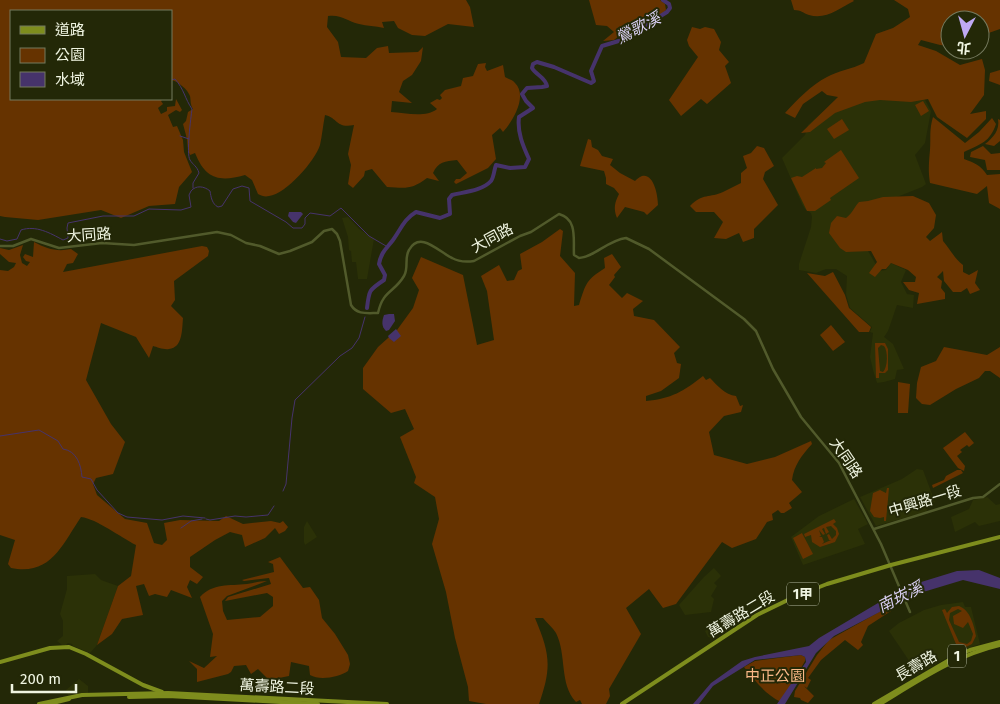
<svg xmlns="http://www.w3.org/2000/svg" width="1000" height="704" font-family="'Fira Sans','Noto Sans TC',sans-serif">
  <rect width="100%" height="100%" fill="#232807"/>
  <g fill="#2b3107">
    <path d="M864,92l59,4 8,15 -6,32 -10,12 11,29 -4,3 -25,10 -15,9 -21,33 14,24 3,8 8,-1 5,-7 15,7 -5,12 6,12 7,1 -1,13 -16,-3 -9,26 -4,6 9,7 11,25 -7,1 -2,9 -11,3 -7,1 -4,-13 -3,-13 3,-24 -3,-1 2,-5 -22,-19 -4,-14 1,-18 -11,-7h-10l-10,4 -17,-3v-6l12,-37 1,-10 -1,-4 -6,-4 -3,-5 -20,-46 23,-23 3,-10 15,-13z"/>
    <path d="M348,217l11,12 15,10 -7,40h-9l-2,-17h-4l-1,-11 -2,-1 -1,-13 -6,-19z"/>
    <path d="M917,469l6,1 12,32 -5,2 -4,8 -50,14 -16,-29 42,-18z"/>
    <path d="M987,497l9,8 4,-1v17l-21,5 -4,-4 -20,10 -4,-15 18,-8 4,-9z"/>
    <path d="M854,499l14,25 -10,5 7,15 -62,21 -12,-28 28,-21z"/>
    <path d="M307,521l10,16 -12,8 -1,-3v-15z"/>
    <path d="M714,568l7,8 -7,7 3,3 -6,10 3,3 -3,13 -26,3 -6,-10 25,-28z"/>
    <path d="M95,574l6,6 17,6 -21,59 -7,8 -17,-7 -1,-2 -4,-1 -2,2h-4l-5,-4 6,-5v-15l-3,-7 7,-25v-13z"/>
    <path d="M963,602l2,5h6l9,37 -22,8 -40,22 -29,-43 10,-8 25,-13 17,-5z"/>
    <path d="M713,626l5,9 -6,3 -4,-1 -3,-6z"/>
    <path d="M79,679l9,7v7l-20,2 -2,-5z"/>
  </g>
  <g fill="#630" fill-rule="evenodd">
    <path d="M0,0h466l4,7 4,20 -26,-3 -23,12 -13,-1 -14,-7 -4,-7 -12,1 2,6c-9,-2 -17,-2 -25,-4 -12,-3 -18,-10 -31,-8l-1,11 11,15 3,15 25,1 11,-10 11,-2 1,7 29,-1 5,-5 -2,14 -9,14 -9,6 -4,11 13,11 -20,-2 -1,11c14,1 35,6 46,-3l-7,-6 7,-4 3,1 2,-2 -2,-3 5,-5 16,-4 2,-8 10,-2 5,-12 8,-1 -1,4 2,4 16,-6 2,12c3,2 8,3 10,6 13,13 -2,38 -12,49l-3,-4 -8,7 4,24 -8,9 -32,16 -2,-2 2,-3h4l7,-6 -10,-13c-12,1 -19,2 -24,13l6,8 -12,-3c-16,12 -21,10 -40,9l-15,-18 -7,2 -1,5 -11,12 -5,-4 3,-19 -3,-11 6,-29c-18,4 -17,-8 -29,-10 -2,10 -3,21 -5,30 -5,16 -34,49 -51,51 -4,1 -7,0 -11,-2l-6,-14 -7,-5c-25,7 -39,5 -50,-22l-5,2 -2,-4 -1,-12 -4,-15 3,-3 2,-9 5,-3c-3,-5 -2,-8 -3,-13 -2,-6 -12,-15 -19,-16v-69h-160v88h152l-2,2 2,3 -5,4 3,6 6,-3v-4l8,-1 1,-7 6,11 -2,2 -4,-2 -8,5 5,12 4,-1 6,14 1,12 8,20 -13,15 -4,17 -26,2 -28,12 -20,-8 -63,10 -33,-3 -5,-1z"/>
    <path d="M589,0h71l5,4 1,6 -3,4 -38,17 -11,9 -11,1 11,-9 -7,-6 -11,-1z"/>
    <path d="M791,0h62l1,1c-14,7 -28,19 -45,14 -6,-2 -8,-5 -15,-5z"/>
    <path d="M894,0h106v29l-20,7v-16h-30v26l-10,-1 -19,-5 -3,5 18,6 24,14 22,-6 3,11 -1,25 -14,19 16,-3v8l-19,19 -30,-21 -9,-18 -17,3 -31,-2 -15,2 -30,11 -25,19 -9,1 37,-36 -11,-2 -5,-4 -19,13 -8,14 -10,-5c12,-13 26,-28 42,-36 10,-6 25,-8 37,-14l12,-29 17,-6 17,-11 -2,-8z"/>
    <path d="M692,27l8,2 5,-2 9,2 7,13 -2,8 10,12 -4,4 6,17 -24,21 -6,-5 -20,17 -12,-16 29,-43 -9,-11 -2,-6z"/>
    <path d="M1000,70v15l-11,-4 1,-8z"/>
    <path d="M923,101l6,10 -8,5 -6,-11z"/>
    <path d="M933,117l32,26 14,-11 13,-14 4,6c-6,18 -15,20 -32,28v7c11,4 16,6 23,16l13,-1v35l-11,-6 -2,-17 -10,8 -47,-11c-2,-12 -1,-22 0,-33 1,-14 -1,-19 3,-33z"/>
    <path d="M842,119l7,11 -15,9 -7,-10z"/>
    <path d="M998,119l2,1v21l-6,5 -9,-2c8,-6 15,-14 13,-25z"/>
    <path d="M588,139l3,1 1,7 6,3 4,6 11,3 -3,6 10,8 15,8c2,-2 4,-4 7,-5 12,-3 16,20 16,29l-11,10 -3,-3 -19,-5 -8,11c-4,-10 -2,-16 2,-24l-5,-6 -8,-4v-6l-2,-7 -24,-5z"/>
    <path d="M757,146l7,2 10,18 -9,6 -2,7 15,26 -24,24v9l-11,4 -4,-9 -13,6 -12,-1 9,-16 -9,-10h-18l-6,-6c12,-13 20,-8 33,-14 6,-3 12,-6 18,-9v-10l6,-5 -4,-12 8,-3z"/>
    <path d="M983,146l8,8 9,-1v17h-13l-2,-10 -15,-3 1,-5z"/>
    <path d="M841,150l18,28 -29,20 1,2 -16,11h-8l-16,-33 6,-2 5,1 14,-9v1l6,-1 4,-5 -2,-1z"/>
    <path d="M913,196l16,7 7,12 -2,13 -8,9 4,4 12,-9 1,9c7,8 11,17 20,24v7l6,3 9,-5 -3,13 5,7 -10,4 -3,-6 -6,4h-8l-9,-11 -1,-10 -6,6 5,4 -1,7 4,5v6l-28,5 2,-11 -10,-3 -6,-8h12l1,-5 -8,-7 -17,-7 -5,6h-4l-7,8 -6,-4 8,-11 -6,-11 -25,1 -6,-4 -11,-15 2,-10 6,-7 9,2c7,-5 8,-11 13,-16l9,-1 15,-4z"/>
    <path d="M560,229l3,2 -3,25 15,17 -1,33 5,-1c7,-22 7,-25 26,-37l-1,-10 8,-4 9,13 -7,8 1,2 -6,8 13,13 5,-5 16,8 -10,8 1,7 20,4 26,27 -6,6 3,10 4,1 -2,14 -18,13 -15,5v5c25,-2 38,-10 57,-25l3,4 4,-2c7,7 15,17 26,18l4,10 3,-1 -2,7 -17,4 -15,16 5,23 33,9 28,-7 36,-16 1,3c-10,11 -18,21 -20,36l10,12 -13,11 3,5 -8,5h-3l-3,-3 -6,4 1,6 -6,2 -11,17 -24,9 -10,-6 -46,62 -13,4 -14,-19 -23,19 15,26 -32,55 1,7 -4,8h-24l-2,-4 -4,2c-17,-18 -9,-47 -20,-69 -3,-5 -9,-10 -13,-15h-8c15,36 17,49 4,86h-53l-17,-3 -1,-14 -13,-49 -9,-46 -14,-48 7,-25 -4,-22 -21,-14 2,-6 -16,-40 14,-8 -9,-20 -14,4 -28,-24v-21l15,-21 19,-17 16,-22 6,-18 -7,-12 9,-21 42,18 14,70 17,-5 -7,-49 -6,-15 18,-11 8,16 7,-1 4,-9 4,-2 -2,-15 22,-12z"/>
    <path d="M34,242c13,7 23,10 37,7l7,5 -5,9 -6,1 -4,8 139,-26 5,1 2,4 -1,5 -34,25 1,19 -4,6 12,12c-1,10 0,30 -14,31 -5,1 -12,-2 -16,-3l-4,12 -13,-21 -35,-14 -15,57 25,44 14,18 -12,32 -17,4 -3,6 4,11 28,24 22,4 7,20 8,2 5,-5 -3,-17 16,-3 39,1 7,-5 17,8 28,-3 9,2 3,-2 5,6 -3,4 -6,3 -4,-6 -10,10 -20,9 -3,-12 -12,-3 -15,8 -25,17v10l13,10 -6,7 -7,-4 -3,7 5,11 -21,-8 -4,7 -12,-3 -6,2 -5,-12 -8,2 7,29 -21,4 -10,15 -15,11 21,-59 13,-10 5,-31c-16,-8 -39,-26 -55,-28 -19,28 -30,59 -70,51l-3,-4 7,-24 -15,-5v-265l8,1 6,-4 2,-4 -7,-1 -9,-8v-6l9,2 14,-5 -3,10 2,8 5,3 3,-4 -4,-1 -3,-4 2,-3 8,3z"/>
    <path d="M833,272l12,23 4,13 22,19 -2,5h-10l-52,-59 18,3z"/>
    <path d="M831,325l14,17 -12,9 -13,-16z"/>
    <path d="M875,343h10l3,6v21l-3,3h-6v5h-3zM881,345l3,1c4,5 4,21 -1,26l-3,-1 -2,-23z"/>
    <path d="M944,347l43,8 13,-8v31l-10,-7h-5l-6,7 -23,11 -26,16 -8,-1 -6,-6 1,-15 4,-16 15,-6z"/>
    <path d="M898,382l12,2 -2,29h-10z"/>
    <path d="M965,432l9,11 -5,4 -2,-2 -7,5 2,2 -5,4 8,10 -1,5 -6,-3 -15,-20z"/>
    <path d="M957,470h4l2,3 -30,15 -1,-3 12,-5 2,-4z"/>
    <path d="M887,488h2l-3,33h-2v-4l-4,1 -6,-1 -4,-6 3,-18 7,-3 6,3z"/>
    <path d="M834,519l2,3 -3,2 4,4 2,6 -4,8 -15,5 -8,-5 -1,-7 -6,2 -1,-3zM831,526l5,5v4l-4,4 -3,-5 -2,1 2,5h2l-9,4 2,-2 -2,-5h-3l2,-1 -2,-6 4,5 2,-1 -3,-5 2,-1 2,6 3,-2 -3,-5z"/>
    <path d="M802,533l11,21 -10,5 -10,-21z"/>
    <path d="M280,557l23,31 7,-1 9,13 3,18 13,16 13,21 2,9 -2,7c-9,6 -28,10 -38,4l-1,-9 -18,-4 -2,14 -20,4 -11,-11 -7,5 -5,-9 -12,1 -3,6 -3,2 -31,8v-13l-8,-8 15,7 13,-12 -7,1 3,-23 -13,-37c13,-14 29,-11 47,-13 7,-1 13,-3 20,-3l-40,15 -5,5 1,10 4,9 33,-3 13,-11v-9l-6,-4 -42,8 3,-4 43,-13 -2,-6 -25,3 -2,-1 32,-8 -1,-8 -5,-2z"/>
    <path d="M959,606c11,4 15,19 17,30l-4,8 -6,3 -6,-1 1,2 -3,1 -16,-39 3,-1 2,4 5,-6zM958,609l4,2 -9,5 1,8 9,4 5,-6 5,12 -2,7 -4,3 -8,-2 -10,-22 1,-7z"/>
    <path d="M888,607l3,4 -23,15 -7,16 2,3 -5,5 -13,-10 -24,20 -13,18 3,2 -4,8 -3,-2 10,10 -6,7 -7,-3 -1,-2 -6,-1 1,-6 22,-36 12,-15z"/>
    <path d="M801,655l4,2v4l-24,41c-16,-8 -26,-21 -37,-35l11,-6z"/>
  </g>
  <g fill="#46336b">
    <path d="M289,212h12l2,2 -7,9 -3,-1 -5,-6z"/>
    <path d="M389,314h5l1,7 -6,9 -3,1c-5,-5 -4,-10 -2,-16z"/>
    <path d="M396,329l5,7 -7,6 -5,-4 -1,-2z"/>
    <path d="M979,570l21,8v11l-37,-9 -53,16 -76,40 -18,17 -31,51h-8l29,-42 -1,-5 -4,-2 -46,5 -42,26 -14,18h-6l18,-21 31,-22 13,-4 54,-11 10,-8 86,-51 52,-16z"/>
  </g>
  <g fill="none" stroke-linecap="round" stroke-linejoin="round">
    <g stroke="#46336b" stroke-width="1">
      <path d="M171,80l4,-1c9,10 10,20 17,30 -1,8 -6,45 -2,51 3,5 7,6 9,13l-6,10v5"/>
      <path d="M180,136l9,3"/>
      <path d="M0,239l7,2 10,-2 4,-9c15,-5 29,3 42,10l5,-2 -1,-10 1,-5 35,-7h31l15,-7 32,1 10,-3 -2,-12 2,-4c5,-6 13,-5 19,0 1,6 2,13 8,16l4,-1 11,-17 9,-3 7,2 1,13 36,21 7,6h9l3,-4v-6l5,-5 20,3 11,-8 28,28 17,10"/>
      <path d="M0,436l39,-6 19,11 5,8c14,2 18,16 19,28l9,2 6,11 21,23 9,4 35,3 21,-4 22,2"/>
      <path d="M283,491l3,-7 6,-66 3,-18 45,-44 12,-8 7,-10 6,-21"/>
      <path d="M206,519l4,1 25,-4 11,1 22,-2 6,-9"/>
      <path d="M181,528l10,-7 11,-2"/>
    </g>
    <path stroke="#46336b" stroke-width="4" d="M367,308c2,-18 2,-18 17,-28l1,-5 -6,-11c2,-12 8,-16 14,-24 8,-11 11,-21 23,-28l24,6 10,-4 -1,-15 3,-4c12,-3 30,-4 39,-14 3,-4 3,-11 5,-16l14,3 15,-1 4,-8c-6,-13 -12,-27 -10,-42l14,-9 -7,-7 -4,-7 5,-6 15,-1 5,-1c-2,-9 -11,-11 -15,-18l1,-4 4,-2 17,5 37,16 3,-2 -3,-10 11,-25 20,-6 45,-28 3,-4 -1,-4 -6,-4"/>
    <g stroke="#515a2b" stroke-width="2.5">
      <path d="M0,246h13l18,-7 28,9 43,-5 32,2 83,-13 14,3 15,8 14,3 19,8 11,-3 22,-9 12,-11 8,-2 5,5 3,7 11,64c6,10 16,8 27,8 5,-23 16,-20 26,-37 5,-8 0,-18 5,-26 11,-20 30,2 43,8 7,4 15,4 22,3l46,-25 11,-4 28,-18c19,5 14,26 15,41l5,3c14,0 29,-18 47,-20l23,11 95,70 12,12 17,38 28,48 38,46 42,81 29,68"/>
      <path d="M874,529l99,-31 10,-1 17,-13"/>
    </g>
    <g stroke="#7e8d1d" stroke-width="4">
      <path d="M0,662l50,-14 19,-1 17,7 57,31 19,7"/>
      <path d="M129,697l39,-1 150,8"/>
      <path d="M39,704l43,-9 86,-2 219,11"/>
      <path d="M49,704l20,-5"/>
      <path d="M622,704l135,-89 37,-18 33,-13 64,-19 109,-28"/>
      <path d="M874,704l82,-48 14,-6 30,-8"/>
      <path d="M880,704c38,-23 76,-49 120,-59"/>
    </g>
  </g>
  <g text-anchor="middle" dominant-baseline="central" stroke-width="4" stroke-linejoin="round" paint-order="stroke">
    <g fill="#232807" stroke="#b2b7a0" stroke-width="1">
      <rect x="787" y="582.5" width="32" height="23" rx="4"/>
      <rect x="948" y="644.5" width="18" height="23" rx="4"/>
    </g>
    <g font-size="14" font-weight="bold" fill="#eff4e1">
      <text x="803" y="594">1甲</text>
      <text x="957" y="656">1</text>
    </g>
    <g font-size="15" fill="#eff4e1" stroke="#232807">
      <text transform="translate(89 235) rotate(-4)">大同路</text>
      <text transform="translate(492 238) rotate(-28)">大同路</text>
      <text transform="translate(846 458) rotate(56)">大同路</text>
      <text transform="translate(925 501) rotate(-17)">中興路一段</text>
      <text transform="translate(741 614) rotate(-31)">萬壽路二段</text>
      <text transform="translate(916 666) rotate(-30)">長壽路</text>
      <text transform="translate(277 687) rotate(3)">萬壽路二段</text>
    </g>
    <g font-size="15" fill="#fab887" stroke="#232807">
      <text x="775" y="676">中正公園</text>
    </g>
    <g font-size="16" font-style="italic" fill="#dad0f4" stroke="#232807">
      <text transform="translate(638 28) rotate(-28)">鶯歌溪</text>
      <text transform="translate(900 597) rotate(-27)">南崁溪</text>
    </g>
  </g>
  <rect x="10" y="10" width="162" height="90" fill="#232807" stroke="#757a5e"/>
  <rect x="20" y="26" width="25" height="8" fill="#7e8d1d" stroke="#757a5e"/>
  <text x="55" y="35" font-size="15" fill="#eff4e1">道路</text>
  <rect x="20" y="48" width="25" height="15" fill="#663300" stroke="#757a5e"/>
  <text x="55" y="60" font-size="15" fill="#eff4e1">公園</text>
  <rect x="20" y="72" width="25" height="15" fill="#46336b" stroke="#757a5e"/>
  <text x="55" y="85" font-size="15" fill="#eff4e1">水域</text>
  <g transform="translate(965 35) rotate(186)"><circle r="24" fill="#232807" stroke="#757a5e"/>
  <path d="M0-4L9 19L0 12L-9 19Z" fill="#bfa9f4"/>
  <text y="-8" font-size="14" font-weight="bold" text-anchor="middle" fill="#eff4e1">北</text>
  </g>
  <path d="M12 684v8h64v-8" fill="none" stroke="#eff4e1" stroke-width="2.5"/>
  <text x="20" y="684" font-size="15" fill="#eff4e1" stroke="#232807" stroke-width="4" paint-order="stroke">200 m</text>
</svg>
